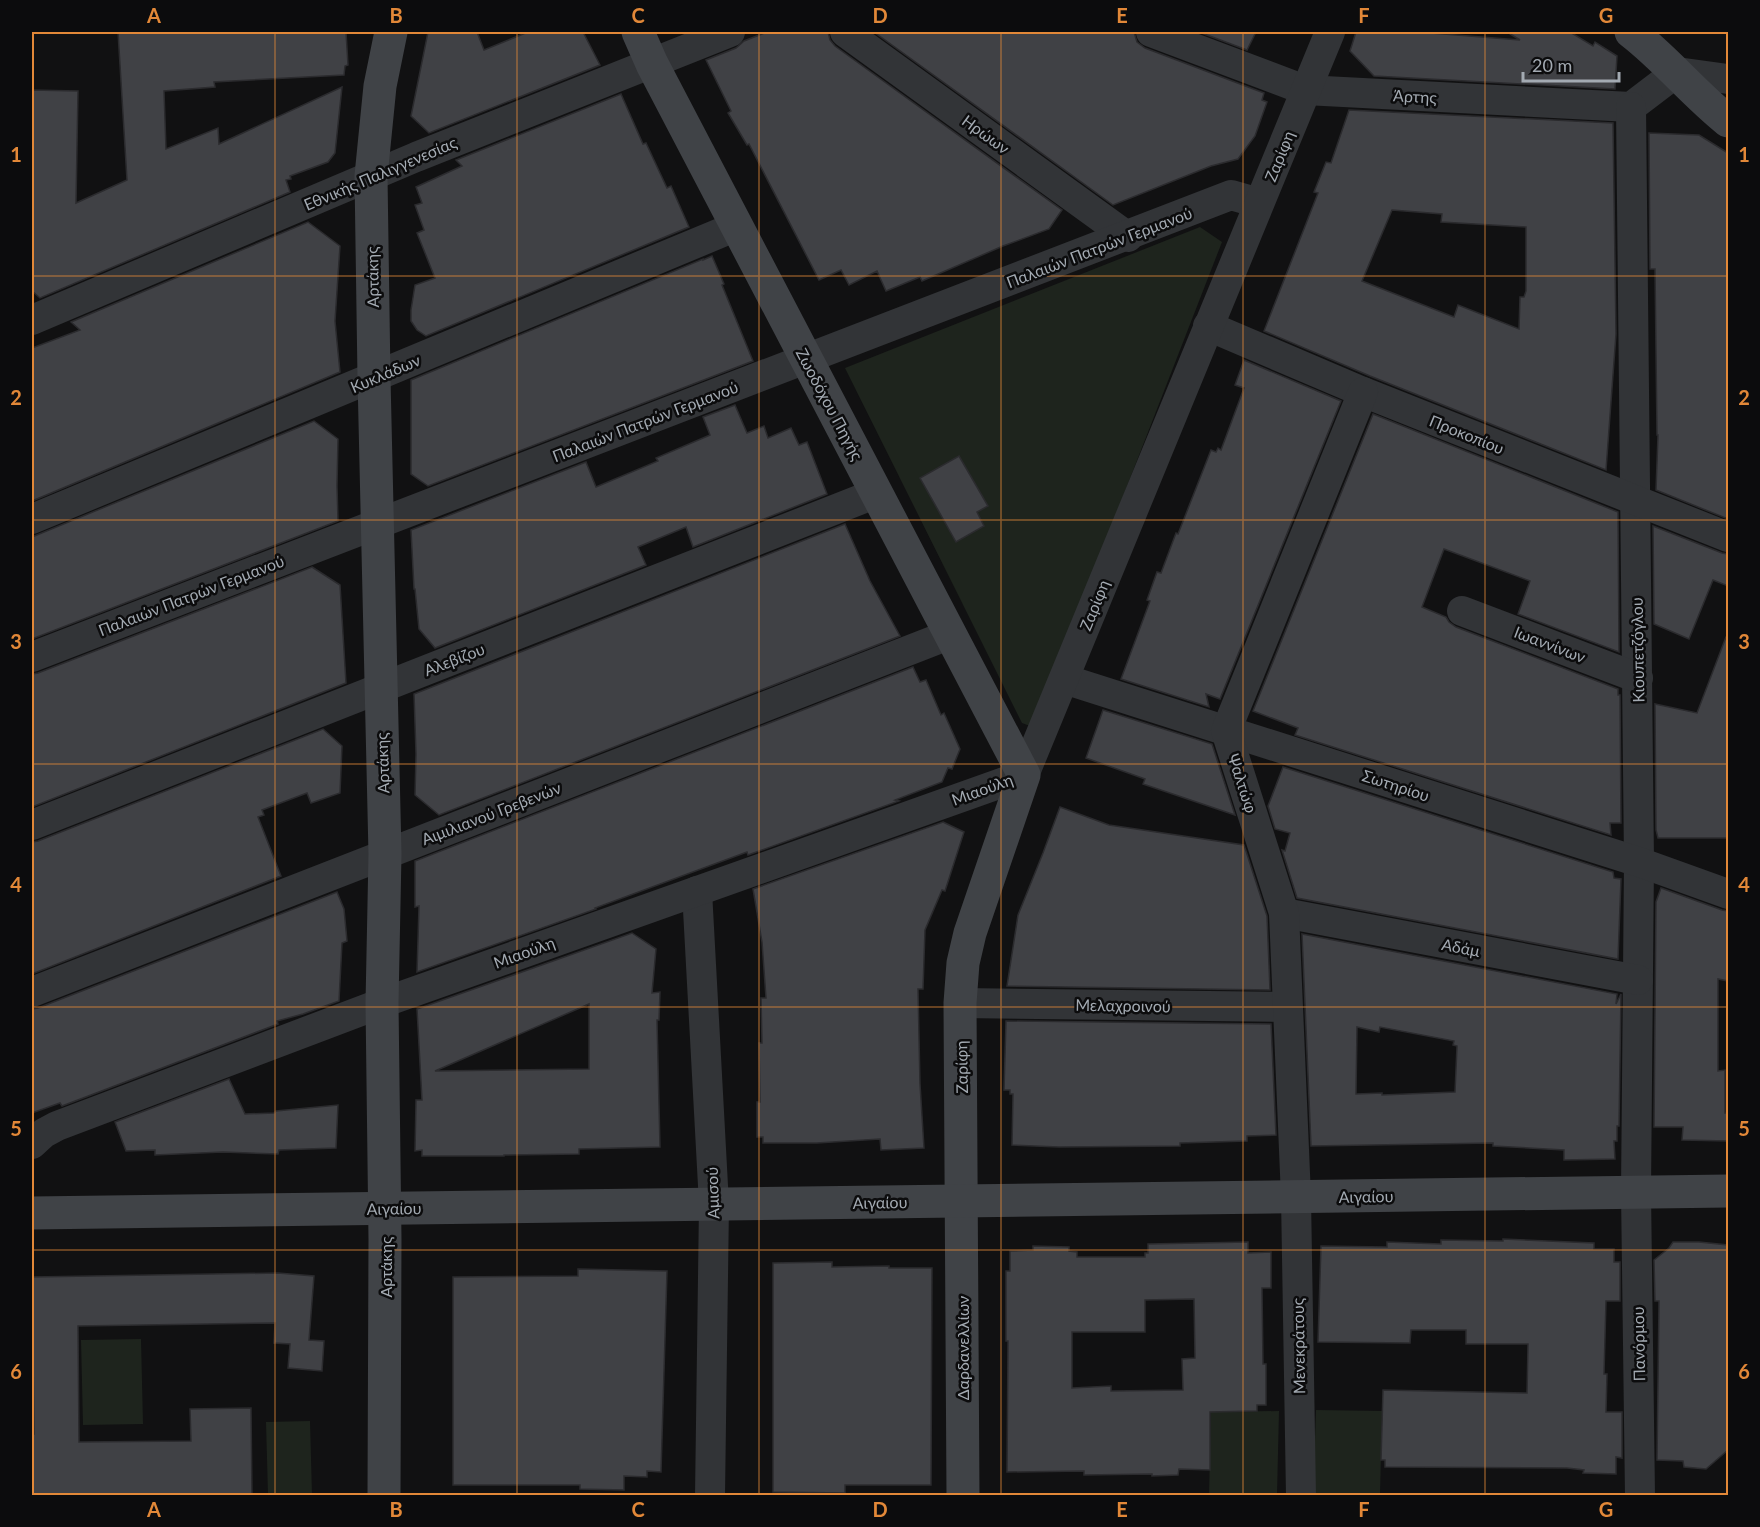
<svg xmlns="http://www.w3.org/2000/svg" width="1760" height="1527" font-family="Lato,sans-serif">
  <rect width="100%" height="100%" fill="#111112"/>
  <g fill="#1e241d">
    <path d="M1200,227l22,15 -186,478 -6,6 -8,-3 -177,-355z"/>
    <path d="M141,1339l2,85 -60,1 -2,-85z"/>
    <path d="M1316,1410l66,1 -2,84 -67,1z"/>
    <path d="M1279,1411l-2,84 -68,1 2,-84z"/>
    <path d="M310,1421l2,74h-44l-2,-73z"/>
  </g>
  <g fill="#404145" stroke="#2b2b2e" stroke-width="1.5" fill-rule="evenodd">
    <path d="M118,32h228l2,33 -3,1 -1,9 -130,7 1,5 -51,4 2,58 52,-21 1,16 123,-57 -7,66 -7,9 -38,14 1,3 -5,1 4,12 -250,106 -8,-7v-201l46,1 -2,112 51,-23z"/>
    <path d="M428,32h49l7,18 44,-18h55l17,33 -171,68 -18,-17z"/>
    <path d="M767,32h61l2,8 5,6 227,164 -13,19 -46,17 -81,35 -2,-4 -34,14 -9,-20 -28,14 -8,-15 -22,10 -70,-136 -2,1 -19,-32 3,-2 -25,-51 30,-12 8,-7z"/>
    <path d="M874,32h260l3,10 8,6 119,45 -2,7 5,2 -12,34 -17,23 -27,7 -98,39z"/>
    <path d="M1199,32h57l-9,18z"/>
    <path d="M1356,32h62l102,8 -13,-8h63l23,14 2,-4 22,14 -2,33 -241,-13 -24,-25z"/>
    <path d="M621,94l22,50 3,-1 21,45 4,-2 18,41 -263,109 -9,-6 -6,-9v-11l4,-25 20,-7 -18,-45 7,-3 -9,-25 7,-2 -6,-16 46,-21 -6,-6z"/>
    <path d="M1349,110l264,13 3,211 -10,136 -236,-94 -106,-45 54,-138 -4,-1 12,-30 5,1zM1392,210l50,4 -1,8 85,5v64l-2,6h-4l-1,32 -61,-24 -4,12 -92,-36z"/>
    <path d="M1649,133l50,2 29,18v366l-72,-29 2,-55h-1l-2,-166h-5z"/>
    <path d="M308,222l32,24 -5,75 5,51 -308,129v-153l48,-18 -9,-8z"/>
    <path d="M712,256l12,28 -2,1 31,76 -325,125 -17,-12v-94l292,-121v1z"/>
    <path d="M1244,360l97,41 -121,298 -14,-5 3,13 -88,-28 29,-78 -3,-1 10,-28 4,1 15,-40 2,1 33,-84 5,2 2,-4 3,2 23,-62 -9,-3z"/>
    <path d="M735,405l12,28 17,-7 4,12 23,-10 8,17 8,-3 20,52 -134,53 -7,-20 -48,20 8,18 -211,83 -16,-19 -4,-40h-1l-3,-59 175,-68 10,25 62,-26 -2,-3 54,-23 -7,-18z"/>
    <path d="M1373,414l245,98 1,140 -101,-38 12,-33 -86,-32 -22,58 24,10 3,5 7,5 162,62v6h2l1,128h-11l1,12 -316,-100 3,-7 -45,-17z"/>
    <path d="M314,421l24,18 -1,47 1,35 -306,118v-102z"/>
    <path d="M959,456l29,50 -11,6 7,14 -28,16 -36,-64z"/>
    <path d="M845,524l25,57 30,55 -461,179 -24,-20 1,-41 -2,-60z"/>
    <path d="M1653,526l69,27 6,1v32l-15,-6 -24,59 -35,-15z"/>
    <path d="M312,567l28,18 6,98 -314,124v-133l6,-1z"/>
    <path d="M1726,637h2v201h-70l-2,-8 -1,-126 42,9z"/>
    <path d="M913,667l7,15 6,-2 15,35 3,-2 16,36 -8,20 -4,-1 -6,14 -47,18 4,1 -151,54 -1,-3 -152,56 1,1 -179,63 2,-66 -4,1v-46z"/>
    <path d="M1103,710l109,34 23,71 -92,-31 2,-5 -59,-21z"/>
    <path d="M323,729l19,17 -2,47 -29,10 -4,-10 -45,17 2,5 -6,2 23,59 -249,98v-132l6,-1z"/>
    <path d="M1283,767l330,105 1,6 7,1 -3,80 -321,-61 -15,-48 3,1 5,-18 -15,-4 -7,-23z"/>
    <path d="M1060,807l49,18 135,20 23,71 3,74 -263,-4 11,-71 25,-62z"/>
    <path d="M943,822l21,10 -19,59 -3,-1 -17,40 -2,59h-5l2,95 4,64 -43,2 -1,-11 -63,4h-54v-6h-6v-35h3l-1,-59h3l-1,-45h5l-4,-56 -9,-53z"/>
    <path d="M1661,888l61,22 6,1v70l-10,-2v92l7,-1v43h3v28l-46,-1 1,-13h-29l2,-225z"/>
    <path d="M337,892l7,17 3,32 -5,2 -3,58 -36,13 -26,7 1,3 -216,82 -2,-3 -28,10v-104l6,-1z"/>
    <path d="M632,933l24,16 -4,44 8,-1 -1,28h-2l3,127 -81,2v5l-75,1v1h-82v-6l-7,1 1,-51h6l-5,-91zM589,1004v65l-154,2z"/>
    <path d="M1302,934l315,60 -1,10 5,-10 -2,132h-2v15h-3l1,18 -51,1v-10l-71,-4v-3l-182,3zM1357,1027l22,5 1,-5 74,14 -1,4 4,1 -2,46 -73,3v-2l-26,1z"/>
    <path d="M1006,1021l265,3 5,111 -29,1v5l-67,2v3l-121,1 -47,-2 1,-51h-3v-4h-6z"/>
    <path d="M229,1079l16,35 29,-1 2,-2 62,-6 -2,43 -57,2 -1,4 -55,-2 -68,3v-5l-29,1 -11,-29z"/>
    <path d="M1503,1239l91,4v6h20v13h6v39h-14l-2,73h3l-1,38h16v46l-6,-1v17l-33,-1 1,-3 -17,-2 -182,-1v-7h-4l2,-70 144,3 1,-49h-62v-14h-55l-1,13 -92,-1 3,-96 66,1v-5l54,2v-4l62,1z"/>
    <path d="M1248,1242v11l23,-1v36h-9l1,76h3v41h-9v6l-47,1v58l-31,-1 -1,6 -26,1v-2l-68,1v-4l-77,1 1,-131h-2v-70h4v-20l23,-1v-4l36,1v4l8,1v5h68v-4h3v-9zM1194,1299l1,59 -13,1 1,31 -72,1v-5l-39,2v-56h73v-32z"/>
    <path d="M1673,1242h26l29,3v205l-22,19 -22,-2 -1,-6 -26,-1 2,-159h-4l-1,-41 15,-12z"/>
    <path d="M832,1262v5l57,-1v2h43l-1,217h-86v8l-72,-1v-229z"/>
    <path d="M578,1269l89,2 -6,201 -14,-1v6l-23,-1v14l-44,-1v-4h-127v-208l125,-1z"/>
    <path d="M278,1273l36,3 -5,64 15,1 -2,30 -34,-3 2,-24 -16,-1 1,-20 -197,3 1,116 112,-1 -1,-32 61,-1 1,88h-220v-62h2l-2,-157z"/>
  </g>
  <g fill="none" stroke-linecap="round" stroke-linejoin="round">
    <g stroke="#323437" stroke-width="30">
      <path d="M845,32l283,205"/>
      <path d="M1151,32l154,58 326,17 46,-35 51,7"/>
      <path d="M1631,107l8,755 -3,330 4,304"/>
      <path d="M32,320l384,-163 314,-125"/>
      <path d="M1208,326l155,66 365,145"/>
      <path d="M32,519l705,-293"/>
      <path d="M1462,611l176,67"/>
      <path d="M32,657l1199,-462 28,8"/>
      <path d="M1064,679l575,183 89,32"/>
      <path d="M32,825l845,-332"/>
      <path d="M697,891l17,313 -4,292"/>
      <path d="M1284,913l354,67"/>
      <path d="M32,992l919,-358"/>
      <path d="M960,1003l327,4"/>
      <path d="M32,1144l12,-11 13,-7 325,-123 642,-228 306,-743"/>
      <path d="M1301,1496l-5,-299 -12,-284 -58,-182 137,-339"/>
    </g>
    <g stroke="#404347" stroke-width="33">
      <path d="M638,32l14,32 372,711 -54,158 -7,30 -3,40 3,493"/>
      <path d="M1631,32c35,27 63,62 97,89"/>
      <path d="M32,1213l1696,-22"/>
      <path d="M384,1496l1,-257 -3,-236 3,-149 -11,-476 -3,-202 9,-90 11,-54"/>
    </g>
  </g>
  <path fill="none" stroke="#e28838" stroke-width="1.5" stroke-opacity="0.55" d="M275,32v1464M517,32v1464M759,32v1464M1001,32v1464M1243,32v1464M1485,32v1464M32,276h1696M32,520h1696M32,764h1696M32,1007h1696M32,1250h1696"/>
  <g text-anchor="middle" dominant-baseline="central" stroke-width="5" stroke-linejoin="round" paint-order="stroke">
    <g font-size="16" fill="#a3aab2" stroke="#0c0c0d">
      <text transform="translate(1415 96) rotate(3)">Άρτης</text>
      <text transform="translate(986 134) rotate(36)">Ηρώων</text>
      <text transform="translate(1279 156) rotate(-68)">Ζαρίφη</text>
      <text transform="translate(380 173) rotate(-23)">Εθνικής Παλιγγενεσίας</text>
      <text transform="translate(1099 247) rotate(-21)">Παλαιών Πατρών Γερμανού</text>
      <text transform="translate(372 277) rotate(-91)">Αρτάκης</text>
      <text transform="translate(385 373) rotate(-23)">Κυκλάδων</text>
      <text transform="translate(830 404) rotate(62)">Ζωοδόχου Πηγής</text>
      <text transform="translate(645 421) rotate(-21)">Παλαιών Πατρών Γερμανού</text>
      <text transform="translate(1467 434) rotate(22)">Προκοπίου</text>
      <text transform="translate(191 595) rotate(-21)">Παλαιών Πατρών Γερμανού</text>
      <text transform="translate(1094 605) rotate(-68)">Ζαρίφη</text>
      <text transform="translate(1550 644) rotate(21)">Ιωαννίνων</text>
      <text transform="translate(1637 650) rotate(-91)">Κιουπετζόγλου</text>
      <text transform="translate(454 659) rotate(-21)">Αλεβίζου</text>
      <text transform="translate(382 763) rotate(-92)">Αρτάκης</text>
      <text transform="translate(1243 783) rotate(72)">Ψαλτώφ</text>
      <text transform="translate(1396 785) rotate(18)">Σωτηρίου</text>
      <text transform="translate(982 789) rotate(-20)">Μιαούλη</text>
      <text transform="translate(491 813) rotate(-21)">Αιμιλιανού Γρεβενών</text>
      <text transform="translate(1461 947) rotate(11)">Αδάμ</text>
      <text transform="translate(524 952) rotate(-20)">Μιαούλη</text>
      <text transform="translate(1123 1005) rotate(1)">Μελαχροινού</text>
      <text transform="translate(961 1067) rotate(-91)">Ζαρίφη</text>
      <text transform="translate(712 1193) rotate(-92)">Αμισού</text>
      <text transform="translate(1366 1196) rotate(-1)">Αιγαίου</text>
      <text transform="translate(880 1202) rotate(-1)">Αιγαίου</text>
      <text transform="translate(394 1208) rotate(-1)">Αιγαίου</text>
      <text transform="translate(385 1267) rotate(-90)">Αρτάκης</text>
      <text transform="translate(1638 1344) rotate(-91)">Πανόρμου</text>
      <text transform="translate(1298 1346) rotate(-91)">Μενεκράτους</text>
      <text transform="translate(962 1348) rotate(-90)">Δαρδανελλίων</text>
    </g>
  </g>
  <rect width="1760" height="1527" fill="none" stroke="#0c0c0d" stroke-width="66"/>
  <path d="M1523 72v9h96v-9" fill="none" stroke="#a3aab2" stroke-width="3"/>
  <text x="1532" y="72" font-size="18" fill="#a3aab2" stroke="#0c0c0d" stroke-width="4.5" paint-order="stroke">20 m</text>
  <rect x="33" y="33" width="1694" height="1461" fill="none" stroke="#e28838" stroke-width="2"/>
  <g font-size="20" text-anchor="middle" font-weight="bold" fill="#e28838">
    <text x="154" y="23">A</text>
    <text x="396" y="23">B</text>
    <text x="638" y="23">C</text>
    <text x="880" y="23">D</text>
    <text x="1122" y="23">E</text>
    <text x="1364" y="23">F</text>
    <text x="1606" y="23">G</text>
    <text x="16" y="162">1</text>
    <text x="1744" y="162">1</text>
    <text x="16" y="405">2</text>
    <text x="1744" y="405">2</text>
    <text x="16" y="649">3</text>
    <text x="1744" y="649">3</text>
    <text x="16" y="892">4</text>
    <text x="1744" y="892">4</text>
    <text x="16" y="1136">5</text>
    <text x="1744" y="1136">5</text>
    <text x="16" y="1379">6</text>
    <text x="1744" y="1379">6</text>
    <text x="154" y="1517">A</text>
    <text x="396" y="1517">B</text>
    <text x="638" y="1517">C</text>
    <text x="880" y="1517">D</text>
    <text x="1122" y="1517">E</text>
    <text x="1364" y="1517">F</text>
    <text x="1606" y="1517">G</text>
  </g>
</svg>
